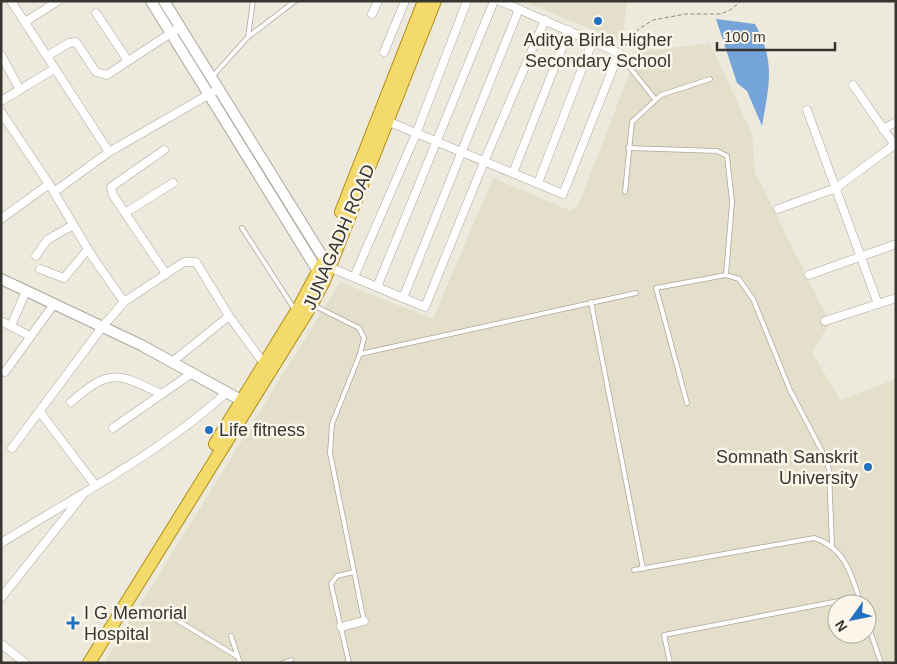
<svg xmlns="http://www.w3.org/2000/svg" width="897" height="664" font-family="Helvetica,sans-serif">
  <rect width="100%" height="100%" fill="#ede9dc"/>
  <g fill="#e4dfca" fill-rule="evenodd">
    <path d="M523,1h104l-5,41z"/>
    <path d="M710,43l42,91 3,38 75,151 -18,29 28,48 56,-21v284h-792l236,-381 93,37 60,-141 78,33 7,-6 60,-153zM837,604h30v30h-30z"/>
  </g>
  <path fill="#75a4da" d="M716,19l39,5c21,39 14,61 7,102l-15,-35 -10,-8z"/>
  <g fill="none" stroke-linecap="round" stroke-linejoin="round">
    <g stroke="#aca79b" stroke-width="5.5">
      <g id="service">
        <path d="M248,37l47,-36"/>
        <path d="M619,54l36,45"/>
        <path d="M212,77l36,-40 5,-36"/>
        <path d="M628,148l89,3 10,5 5,46 -6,73"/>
        <path d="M625,192l7,-70 29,-27 49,-16"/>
        <path d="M242,228l53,82"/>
        <path d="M591,302l52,267"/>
        <path d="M313,305l46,23 5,10 -4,16 -28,70 -2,29 34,168"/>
        <path d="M360,354l276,-61"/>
        <path d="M687,403l-31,-115 70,-13 13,4 14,20 37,91 36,69 3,11 3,75"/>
        <path d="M634,570l180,-32c31,9 38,38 47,66"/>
        <path d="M170,616l68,41"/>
        <path d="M867,622l14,41"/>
        <path d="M231,636l9,27"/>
        <path d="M283,663l8,-3"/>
        <path d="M349,663l-18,-79 6,-8 17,-4"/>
        <path d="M670,663l-6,-28 195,-38"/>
      </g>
    </g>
    <g stroke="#aca79b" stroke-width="9">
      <g id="minor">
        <path d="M11,1l98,151"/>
        <path d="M96,13l32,48"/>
        <path d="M372,14l6,-13"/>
        <path d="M25,22l33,-21"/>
        <path d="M384,52l21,-51"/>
        <path d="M1,55l19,35"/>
        <path d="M47,56l22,-13 7,-1 20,30 11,3 73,-48"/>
        <path d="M853,85l43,62"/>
        <path d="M1,101l53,-32"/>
        <path d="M807,110l71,194"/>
        <path d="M1,112l48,72 43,72 32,46"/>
        <path d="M387,121l176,73 56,-141 -119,-52"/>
        <path d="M883,129l13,-7"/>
        <path d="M164,150l-53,37 2,8 53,79"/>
        <path d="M513,173l56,-143"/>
        <path d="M538,183l55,-143"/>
        <path d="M54,192l55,-40 104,-60"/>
        <path d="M778,209l58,-21 58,-43"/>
        <path d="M125,213l48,-30"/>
        <path d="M1,219l48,-35"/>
        <path d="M36,256l11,-16 26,-15"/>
        <path d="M329,267l96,40 59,-145 61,-142"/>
        <path d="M40,269l24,9 24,-29"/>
        <path d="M809,275l87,-31"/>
        <path d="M354,277l62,-143 51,-133"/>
        <path d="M377,287l117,-286"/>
        <path d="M403,298l116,-289"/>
        <path d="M1,321l29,15"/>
        <path d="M825,321l71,-23"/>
        <path d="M11,326l15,-35"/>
        <path d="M172,362l57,-46"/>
        <path d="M5,372l49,-68"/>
        <path d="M71,402c39,-34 46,-29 90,-8"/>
        <path d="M40,412l55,73"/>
        <path d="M113,428l79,-55"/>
        <path d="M12,448l91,-122 21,-24 60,-40h12l33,54 36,49"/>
        <path d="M1,543c74,-46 162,-92 226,-151"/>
        <path d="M1,598l81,-102"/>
        <path d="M341,627l23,-6"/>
        <path d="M1,644l24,19"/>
      </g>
    </g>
    <g stroke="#aca79b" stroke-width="12">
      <g id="tertiary">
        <path d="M151,1l170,275"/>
        <path d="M164,1l165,266"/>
        <path d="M1,279l140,66 107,59"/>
      </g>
    </g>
    <g stroke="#ad8f17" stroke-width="14">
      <g id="primary">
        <path d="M341,212l83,-211"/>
        <path d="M215,444l83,-135 24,-45"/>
        <path d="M89,663l223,-359 12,-23 111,-280"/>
      </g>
    </g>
    <path stroke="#8c8980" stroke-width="1" stroke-dasharray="4 2.5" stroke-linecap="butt" d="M624,47l15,-18 14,-9 33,-6h35l9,-4 11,-9"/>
    <use href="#service" stroke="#fff" stroke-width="4"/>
    <use href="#minor" stroke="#fff" stroke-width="8"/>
    <use href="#tertiary" stroke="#fff" stroke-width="10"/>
    <use href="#primary" stroke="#f4d96b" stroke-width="12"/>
  </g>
  <g fill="#2271c0" stroke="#fbf6e9" stroke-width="2">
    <circle cx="598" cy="21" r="5"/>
    <circle cx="209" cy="430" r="5"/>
    <circle cx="868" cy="467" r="5"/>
    <path d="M70.5 615.5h5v5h5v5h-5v5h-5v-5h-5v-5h5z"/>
  </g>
  <g text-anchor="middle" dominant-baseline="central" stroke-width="5" stroke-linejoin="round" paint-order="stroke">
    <g font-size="18" fill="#373631" stroke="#fbf6e9" text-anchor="start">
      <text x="598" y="40" text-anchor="middle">Aditya Birla Higher<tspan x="598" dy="21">Secondary School</tspan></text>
      <text x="219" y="430">Life fitness</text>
      <text x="858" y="457" text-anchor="end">Somnath Sanskrit<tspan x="858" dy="21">University</tspan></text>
      <text x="84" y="613">I G Memorial<tspan x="84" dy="21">Hospital</tspan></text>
    </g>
    <g font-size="18" fill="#373631" stroke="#fbf6e9">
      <text transform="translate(339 237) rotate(-67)">JUNAGADH ROAD</text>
    </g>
  </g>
  <rect width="897" height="664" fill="none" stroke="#373631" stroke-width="5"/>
  <g transform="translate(852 619) rotate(237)"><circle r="24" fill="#fbf6e9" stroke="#ada99f"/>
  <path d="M0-4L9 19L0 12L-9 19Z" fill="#2271c0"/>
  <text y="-8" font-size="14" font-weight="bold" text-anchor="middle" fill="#373631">N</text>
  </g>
  <path d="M717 42v8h118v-8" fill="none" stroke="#373631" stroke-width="2.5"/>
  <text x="724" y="42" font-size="15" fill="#373631" stroke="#fbf6e9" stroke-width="4" paint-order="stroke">100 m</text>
</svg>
